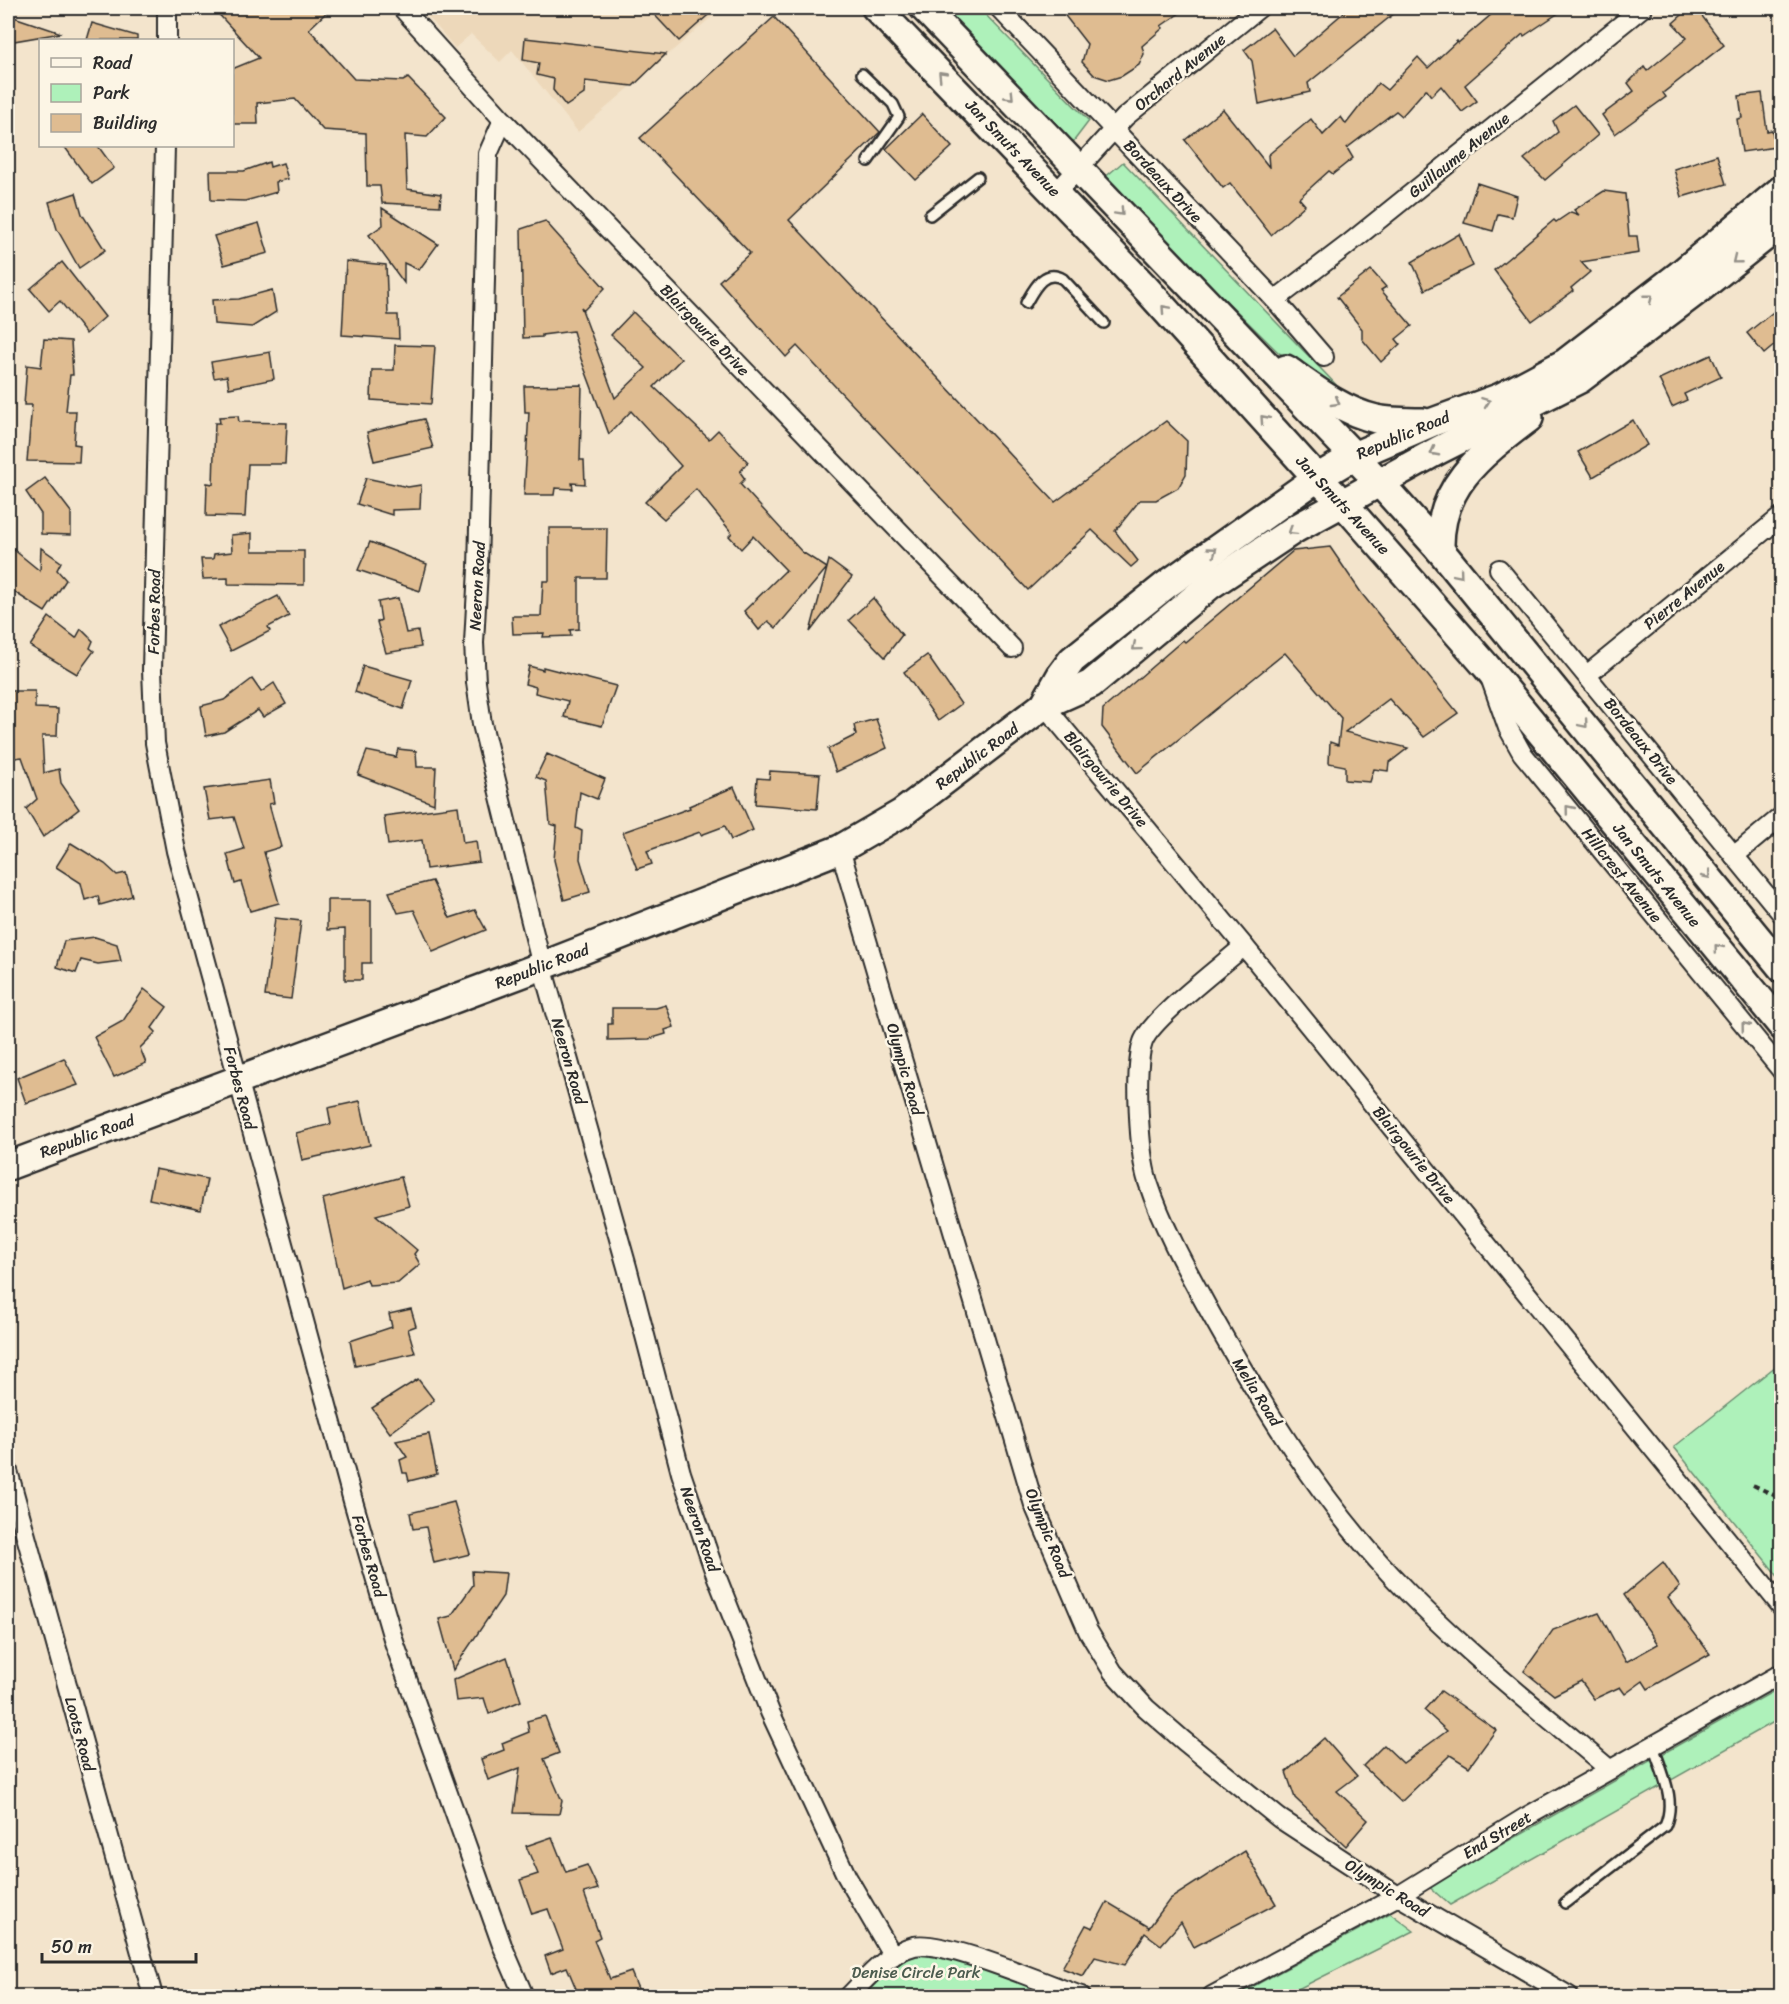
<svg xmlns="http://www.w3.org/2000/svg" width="1789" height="2004" font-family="Sriracha,sans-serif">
  <rect width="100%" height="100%" fill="#f3e4cc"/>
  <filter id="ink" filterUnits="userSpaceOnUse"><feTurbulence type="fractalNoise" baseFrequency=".0167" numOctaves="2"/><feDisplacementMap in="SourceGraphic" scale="12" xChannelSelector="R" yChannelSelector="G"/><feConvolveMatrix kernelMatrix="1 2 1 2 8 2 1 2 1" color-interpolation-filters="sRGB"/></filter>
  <g filter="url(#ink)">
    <path fill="#edd8ba" d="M421,8h301l-144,124 -66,-82 -12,12 -29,-28 -16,14z"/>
    <g fill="#aef1ba" stroke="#6c8e72" stroke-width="1.5">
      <path d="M939,8h40l110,113 -16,21z"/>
      <path d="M1123,162l221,231 -65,-40 -176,-174z"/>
      <path d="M1781,1362v218l-107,-133z"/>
      <path d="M1781,1687v31l-331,187 -22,-19z"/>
      <path d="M1390,1913l24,18 -130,65h-49z"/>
      <path d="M916,1946l100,22 76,28h-236z"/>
    </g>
    <g fill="#dfbc91" stroke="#2b2b2b" stroke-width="1.5">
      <path d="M213,8h118l-22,21 45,50 49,2 5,-3 38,39 -19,20 -22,-2 2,54 34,5 -1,12 -58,-3 -2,-17h-13l-1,-53 -43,-3 -28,-31 -38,4 1,21h-26v-55l27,-11z"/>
      <path d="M648,8h68l-37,33z"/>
      <path d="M1059,8h128l-26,18 2,2 -21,18 2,8 -5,11 -17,11 -13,4 -15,-5 -12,-13 5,-18z"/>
      <path d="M1349,8h52l-93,75 2,9 -51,12 -7,-43 -8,-11 28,-22 21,28z"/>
      <path d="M1499,8h67l-42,28 -1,-2 -58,51 12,16 -15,11 -21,-26 -10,10 -5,-7 -24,27 -6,-5 -49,37 6,10 -20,16 -4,-3 -30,27 6,7 -34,30 -41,-52 -7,5 -38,-48 38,-31 46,58 -1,-12 43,-36 12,16 18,-18 5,7 32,-41 9,7 31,-33 10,11 29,-27 1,2z"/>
      <path d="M1690,8h6l28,37 -61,48 3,4 -51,37 -13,-19 32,-24 -6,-8 16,-16 3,4 40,-33 -14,-15z"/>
      <path d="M8,15l53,18 -53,9z"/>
      <path d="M774,17l106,115 -91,88 266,282 111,-81 21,20 -1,33 -8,14 -22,12h-16l-25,31 23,30 -7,6 -39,-37 -64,60 -231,-244 -11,11 -67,-76 31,-28 -110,-115z"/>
      <path d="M92,23l45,13v4h-50z"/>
      <path d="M525,38l141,16 -33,32 -48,-5 -1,13 -18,12 -13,-16 1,-11 -17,-4 2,-12 -16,-3z"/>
      <path d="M1762,93l5,38 5,-1 3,17 -33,5 -5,-33 5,-1 -3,-22z"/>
      <path d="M1574,105l24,30 -53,45 -21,-21 34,-27 -5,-11z"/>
      <path d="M922,114l30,33 -36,33 -30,-31z"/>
      <path d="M64,146h34l16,22 -22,16z"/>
      <path d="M1717,155l9,29 -44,13 -8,-28z"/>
      <path d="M269,162l1,5 13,-4 5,16 -12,3 1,10 -32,9 -34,-1 -1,-29h34z"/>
      <path d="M1477,183l40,13 -5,21 -14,-3 -5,17 -29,-8z"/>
      <path d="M1604,191l21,3 4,42h8l2,17 -58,9 9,10 -19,16 2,3 -41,30 -38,-51 60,-50 2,2 15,-10 8,3 -5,-5z"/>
      <path d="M76,193l6,21 23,36 -26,18 -22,-39 -8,-27z"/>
      <path d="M382,208l56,36 -19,26 -15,-7v20l-35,-48 14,-10z"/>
      <path d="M545,221l60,67 -21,22 -3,-3 34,91 31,-30 -35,-33 22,-23 48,47 -27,28 55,52 9,-9 30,32 -8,10 5,7 -5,5 62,68 25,16 2,-8 23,17 -42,55 17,-64 -51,60 -8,-7 -9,9 -15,-19 42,-41 -33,-34 -12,13 -12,-13 3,-3 -36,-44 -32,30 -19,-17 36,-36 -50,-55 -22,23 -28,-75 -8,-28 -31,4v2l-19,1 -2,-109z"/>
      <path d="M259,223l9,30 -44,12 -10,-29z"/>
      <path d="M1459,234l14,32 -48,24 -13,-28z"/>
      <path d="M346,261l40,4 2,50h10l1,24 -57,-4z"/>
      <path d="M62,262l43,55 -19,17 -26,-33 -11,10 -19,-22z"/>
      <path d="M1371,270l15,17 -5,3 31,36 -16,13 4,5 -19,18 -19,-23v-10l-25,-32z"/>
      <path d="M272,290l4,22 -24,15 -38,-3 -2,-24 27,-1z"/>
      <path d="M1782,305v34l-18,15 -17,-21z"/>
      <path d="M44,339l27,2 2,34h-3l-4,36h10l-2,33 6,1 -1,17 -52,-1 5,-56h-8l3,-40 14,2z"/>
      <path d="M395,345l40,1 -4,58 -60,-4 1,-30h22z"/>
      <path d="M270,352l4,27 -45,9 -2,-12 -13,2 -3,-16z"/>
      <path d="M1711,355l10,22 -37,17 3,6 -15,7 -13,-28z"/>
      <path d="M582,385l-2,75h4l1,24 -13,-1 1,6 -18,-1 -1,7h-30l5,-83h-4l-1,-26z"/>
      <path d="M238,416l1,6 48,1 -2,41h-37l-3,53 -39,-1 1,-33 6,1 2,-61h5l-1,-6z"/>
      <path d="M424,419l9,29 -59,13 -7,-29z"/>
      <path d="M1633,420l14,25 -54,32 -15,-25z"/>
      <path d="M45,478l26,34v23l-30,-1v-20l-15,-22z"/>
      <path d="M366,478l42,9 13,-2 -1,24 -28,1v5l-35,-11z"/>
      <path d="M549,528h58l-1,50h-27v51l-9,1 1,6 -28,1 1,-4 -31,1 -1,-18h29l2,-35h6z"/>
      <path d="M252,533v18h52v34l-76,-1v-6l-25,1 -2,-20h12l1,-5 18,-2 -1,-17z"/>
      <path d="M370,542l57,22 -7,27 -62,-21z"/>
      <path d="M8,545l32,26 1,-23 20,14 -4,8 9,10 -21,32 -37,-24z"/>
      <path d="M1330,547l32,47 96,119 -34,24 -35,-38 -44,33 63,16 -19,15 -1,8 -14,-2 -4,13 -25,-2v-14l-16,-3 1,-21 8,3 3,-27 -56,-65 -148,120 -35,-46 1,-18 80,-69 2,2 108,-91z"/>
      <path d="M278,596l11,20 -21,11 2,4 -39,20 -13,-24z"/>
      <path d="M398,598l8,35 12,-2 3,16 -35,6 -9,-31 4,-2 -3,-18z"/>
      <path d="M873,598l29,37 -17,22 -36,-37z"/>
      <path d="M49,617l27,21 5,-9 12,12 -3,7 4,3 -17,23 -47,-28z"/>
      <path d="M927,655l34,49 -23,17 -34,-49z"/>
      <path d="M363,666l49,14 -9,29 -48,-17z"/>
      <path d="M529,666l14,4v-3l73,19 -14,40 -38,-9 4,-16 -33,-8 1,-6 -11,-3z"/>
      <path d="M252,679l9,13 13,-9 12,21 -23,13 -5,-7 -34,22 -18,4 -5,-30 23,-6z"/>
      <path d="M10,691h25v17l23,1 -1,27h-15l2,37 15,-4 2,14 18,26 -36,28 -17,-28 11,-10 -15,-42 -14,2v-52h1z"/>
      <path d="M876,719l11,29 -51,24 -8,-23 28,-14 -2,-10z"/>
      <path d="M398,749l18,2 1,16h19l-2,37 -76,-29 9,-24 29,6z"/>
      <path d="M547,754l58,25 -8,20 -17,-7 -4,36 6,3 -2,28 10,33 -26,8 -10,-40 3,-34 -7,-2 -4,-43 -10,-4z"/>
      <path d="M770,771l50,3 -3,35 -62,-5 2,-26 12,1z"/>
      <path d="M270,780l4,23 -5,1 12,43 -17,5 15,51 -29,8 -9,-29 -6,2 -8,-30 17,-5 -10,-32 -24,3 -6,-31z"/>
      <path d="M734,787l19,43 -22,10 -6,-14 -24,9 -1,-3 -53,19 5,13 -15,5 -14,-37 67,-24 -1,-2z"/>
      <path d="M458,806l5,37 13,-2 3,21 -53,7 -4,-29 -34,5 -4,-29z"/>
      <path d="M71,843l34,21 12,11 9,-2 6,23 -32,9 -2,-9 -13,4 -4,-17 -25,-16z"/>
      <path d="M432,881l18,37 25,-8 11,20 -53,22 -19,-42 -16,3 -9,-21z"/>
      <path d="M327,900h44v63h-9v17h-17v-51l-18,1z"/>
      <path d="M275,918l26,3 -10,78 -26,-3z"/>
      <path d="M95,937l22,7 4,17 -23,3 -17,-4 -5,13 -19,-6 7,-26z"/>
      <path d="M144,989l23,18 -15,21 4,4 -16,16 6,15 -32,14 -20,-40 29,-16z"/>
      <path d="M666,1005l8,22 -9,3 1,4 -17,5 -41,1v-16h4v-16h44z"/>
      <path d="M64,1058l14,27 -52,18 -9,-25z"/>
      <path d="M360,1101l10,44 -68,15 -6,-27 35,-9 -3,-16z"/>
      <path d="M155,1169l52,10 -6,31 -52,-11z"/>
      <path d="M401,1177l8,29 -33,9 41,35 -3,4 6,10 -22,19 -29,2 -2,-6 -25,9 -19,-89z"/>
      <path d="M411,1309l5,17 -8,3 7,24 -60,13 -5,-25 42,-14 -3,-13z"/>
      <path d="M418,1379l16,21 -44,33 -18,-25z"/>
      <path d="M429,1434l8,40 -28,7 -2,-8h-4l-3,-13 7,-3 -11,-16z"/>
      <path d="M454,1502l16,52 -36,9 -8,-36 -13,2 -3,-16z"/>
      <path d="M1663,1562l17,25 -12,11 42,56 -62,35 -5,-8 -18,13 -5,-7 -26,12 -13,-18 -27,14 -30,-24 29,-41 46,-17 27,49 32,-18 -34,-49z"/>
      <path d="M472,1571l34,2 -3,23 -50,74 -14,-51 12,-3 22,-31z"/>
      <path d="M507,1657l14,44 -32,13 -5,-16 -28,3 -3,-21z"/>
      <path d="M1441,1691l55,39 -27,37 -19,-12 -49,47 -38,-36 21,-21 19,18 44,-32 -23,-21z"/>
      <path d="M545,1716l14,37 -15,6 18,42 -3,13 -45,-1 6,-45 -32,12 -7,-21 23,-9 -2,-7 27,-11 -2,-11z"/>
      <path d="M1324,1738l33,38 -20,15 31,29 -22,26 -51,-48 -9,-26z"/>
      <path d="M552,1837l14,35 21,-7 11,24 -14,4 16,44 -6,3 16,39 21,-7 10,24h-73v-2l9,-3 -10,-24 -16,6 -6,-17 18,-7 -15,-40 -16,5 -12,-34 18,-6 -12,-28z"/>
      <path d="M1245,1851l31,53 -82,43 -13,-25 -20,23 -16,-12 -20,32 -30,-8 -12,19 -21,-8 24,-43 7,3 14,-26 42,25 -1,2 22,-30z"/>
    </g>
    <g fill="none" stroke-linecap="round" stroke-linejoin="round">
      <g stroke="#2b2b2b" stroke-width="14">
        <g id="service">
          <path d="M862,74l31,30 6,13 -31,44"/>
          <path d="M930,215l48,-38"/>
          <path d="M1026,303c8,-14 18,-35 37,-24l41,44"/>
          <path d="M1565,1903l100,-77c12,-27 -4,-54 -12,-81"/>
        </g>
      </g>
      <g stroke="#2b2b2b" stroke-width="22">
        <g id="minor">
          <path d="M402,8l101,112 509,528"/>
          <path d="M999,8l276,292 49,57"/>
          <path d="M167,40v-32"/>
          <path d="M503,120l-15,34 -10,415 -4,74 2,39 6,42 60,242 85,301 54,206 33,97 56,142 77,165 46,79"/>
          <path d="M165,146l-13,524 3,73 21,108 177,650 41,141 108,303 22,51"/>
          <path d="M1056,193l69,-76 134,-109"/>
          <path d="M1275,300l71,-54 296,-238"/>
          <path d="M1499,569l283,345"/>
          <path d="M1587,675l195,-159"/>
          <path d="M1491,680l17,48 14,25 260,318"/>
          <path d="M1044,705l200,241 538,661"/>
          <path d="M840,849l194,656 54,126 25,41 33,36 38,33 95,77 119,78 171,100"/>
          <path d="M1734,856l48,-40"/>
          <path d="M1244,946c-21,19 -93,73 -101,96 -9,27 -4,113 5,140 15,46 40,90 63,132 51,91 108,184 180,261 66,71 144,131 218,194"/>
          <path d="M8,1471l145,525"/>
          <path d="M849,1996c19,-19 38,-43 65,-50 29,-7 135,39 167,50"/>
          <path d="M1212,1996l186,-100 128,-79 256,-144"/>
        </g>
      </g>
      <g stroke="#2b2b2b" stroke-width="32">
        <g id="secondary">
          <path d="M876,8l266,276 175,194 26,25 143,163 296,360"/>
          <path d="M924,8l455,474 61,68 342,418"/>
          <path d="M1286,369c28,20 56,42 90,50 15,3 31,3 47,3"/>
          <path d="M1440,550c-2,-65 42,-96 89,-132"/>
          <path d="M1044,705l17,-30 11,-15 94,-75 151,-107 37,-22 79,-34 68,-25 64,-34 113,-87 104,-87"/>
          <path d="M8,1166l534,-200 298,-117 62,-36 142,-108 47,-21 118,-98 86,-57 144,-79 141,-71 122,-92 80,-64"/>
        </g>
      </g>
      <path stroke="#2b2b2b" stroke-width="4" stroke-dasharray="6 4.5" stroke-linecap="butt" d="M1753,1485l29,14"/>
      <use href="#service" stroke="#fcf5e5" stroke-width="9"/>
      <use href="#minor" stroke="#fcf5e5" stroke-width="18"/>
      <use href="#secondary" stroke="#fcf5e5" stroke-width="27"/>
    </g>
    <defs><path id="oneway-chevron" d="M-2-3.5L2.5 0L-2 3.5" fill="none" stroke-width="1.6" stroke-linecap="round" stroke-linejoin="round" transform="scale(1.5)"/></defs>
    <g stroke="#949088">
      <use href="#oneway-chevron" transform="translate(942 75) rotate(-134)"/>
      <use href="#oneway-chevron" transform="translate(1010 96) rotate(46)"/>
      <use href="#oneway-chevron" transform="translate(1120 212) rotate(47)"/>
      <use href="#oneway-chevron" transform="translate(1736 260) rotate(141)"/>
      <use href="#oneway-chevron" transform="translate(1649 298) rotate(-38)"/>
      <use href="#oneway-chevron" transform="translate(1165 309) rotate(-132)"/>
      <use href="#oneway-chevron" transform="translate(1336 402) rotate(30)"/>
      <use href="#oneway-chevron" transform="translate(1486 402) rotate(-20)"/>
      <use href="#oneway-chevron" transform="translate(1264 419) rotate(-132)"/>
      <use href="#oneway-chevron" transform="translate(1434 452) rotate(152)"/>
      <use href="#oneway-chevron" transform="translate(1292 531) rotate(148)"/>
      <use href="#oneway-chevron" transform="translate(1213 551) rotate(-36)"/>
      <use href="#oneway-chevron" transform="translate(1459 574) rotate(50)"/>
      <use href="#oneway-chevron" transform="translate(1136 647) rotate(140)"/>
      <use href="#oneway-chevron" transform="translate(1584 724) rotate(50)"/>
      <use href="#oneway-chevron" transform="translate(1569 809) rotate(-129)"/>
      <use href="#oneway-chevron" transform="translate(1707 875) rotate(51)"/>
      <use href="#oneway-chevron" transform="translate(1718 948) rotate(-129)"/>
      <use href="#oneway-chevron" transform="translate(1745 1026) rotate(-129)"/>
    </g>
  </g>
  <g text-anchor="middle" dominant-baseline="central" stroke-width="5" stroke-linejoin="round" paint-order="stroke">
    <g font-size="16" fill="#2b2b2b" stroke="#fcf5e5">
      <text transform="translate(1180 72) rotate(-39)">Orchard Avenue</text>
      <text transform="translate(1013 148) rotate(46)">Jan Smuts Avenue</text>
      <text transform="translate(1459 155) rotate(-39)">Guillaume Avenue</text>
      <text transform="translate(1163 181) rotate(47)">Bordeaux Drive</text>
      <text transform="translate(705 330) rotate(46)">Blairgowrie Drive</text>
      <text transform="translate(1403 435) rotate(-23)">Republic Road</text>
      <text transform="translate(1343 505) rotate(47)">Jan Smuts Avenue</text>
      <text transform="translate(477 586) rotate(-87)">Neeron Road</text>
      <text transform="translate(1684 595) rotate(-39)">Pierre Avenue</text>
      <text transform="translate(154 612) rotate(-89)">Forbes Road</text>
      <text transform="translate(1641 741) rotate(51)">Bordeaux Drive</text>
      <text transform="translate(977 756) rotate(-37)">Republic Road</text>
      <text transform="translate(1106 779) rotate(50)">Blairgowrie Drive</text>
      <text transform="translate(1622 875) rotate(51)">Hillcrest Avenue</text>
      <text transform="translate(1657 875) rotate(51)">Jan Smuts Avenue</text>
      <text transform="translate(542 966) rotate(-21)">Republic Road</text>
      <text transform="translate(569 1061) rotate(74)">Neeron Road</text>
      <text transform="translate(905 1069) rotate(74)">Olympic Road</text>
      <text transform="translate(240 1088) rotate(75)">Forbes Road</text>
      <text transform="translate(87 1136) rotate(-20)">Republic Road</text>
      <text transform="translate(1414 1155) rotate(51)">Blairgowrie Drive</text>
      <text transform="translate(1257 1392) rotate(58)">Melia Road</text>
      <text transform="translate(700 1529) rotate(71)">Neeron Road</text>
      <text transform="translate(1048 1533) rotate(68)">Olympic Road</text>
      <text transform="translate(369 1556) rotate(74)">Forbes Road</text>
      <text transform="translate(80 1734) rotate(75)">Loots Road</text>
      <text transform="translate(1497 1835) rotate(-31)">End Street</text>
      <text transform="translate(1387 1888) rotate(32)">Olympic Road</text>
    </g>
    <g font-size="16" fill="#4c5c4f" stroke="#fcf5e5">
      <text x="916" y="1972">Denise Circle Park</text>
    </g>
  </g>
  <rect width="1789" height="2004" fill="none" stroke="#fcf5e5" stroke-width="30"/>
  <rect x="15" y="15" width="1759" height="1974" fill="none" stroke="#2b2b2b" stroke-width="2" filter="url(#ink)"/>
  <rect x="39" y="39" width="195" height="108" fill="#fcf5e5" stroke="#a8a49b" stroke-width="1.5"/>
  <rect x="51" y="58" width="30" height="9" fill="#fcf5e5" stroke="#a8a49b" stroke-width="1.5"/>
  <text x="93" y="69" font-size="18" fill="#2b2b2b">Road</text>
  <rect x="51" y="84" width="30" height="18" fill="#aef1ba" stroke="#a8a49b" stroke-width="1.5"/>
  <text x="93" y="99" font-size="18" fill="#2b2b2b">Park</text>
  <rect x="51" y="114" width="30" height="18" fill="#dfbc91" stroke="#a8a49b" stroke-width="1.5"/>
  <text x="93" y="129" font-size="18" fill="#2b2b2b">Building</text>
  <path d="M42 1953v9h154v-9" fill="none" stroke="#2b2b2b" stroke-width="3"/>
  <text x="51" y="1953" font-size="18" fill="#2b2b2b" stroke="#fcf5e5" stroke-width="4.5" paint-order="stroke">50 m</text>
</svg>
